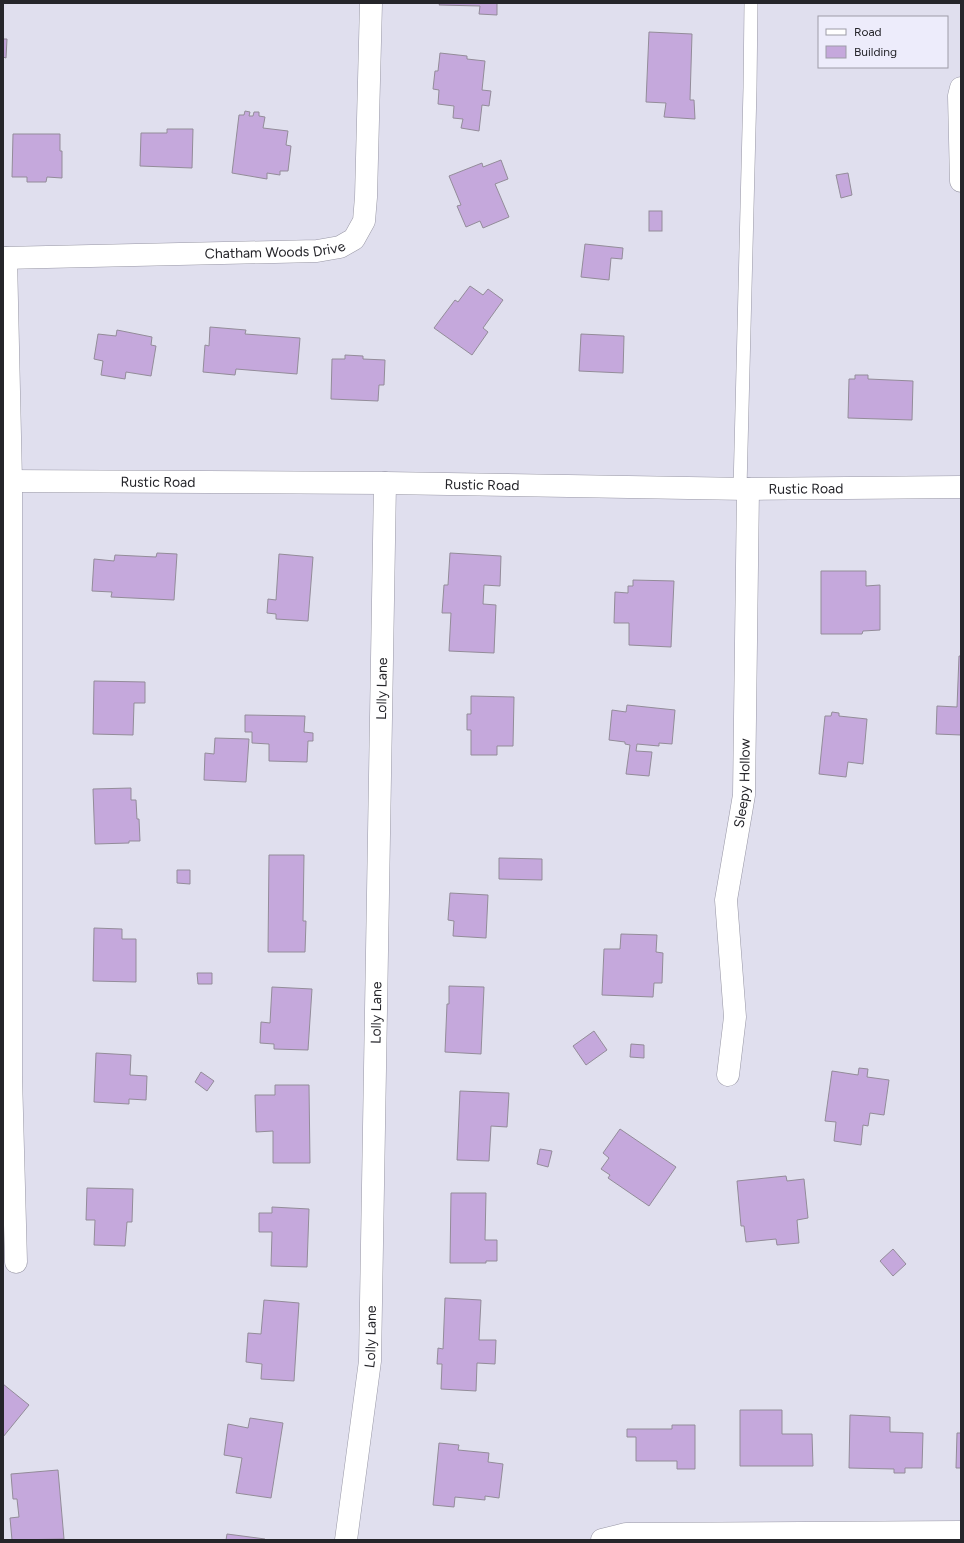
<svg xmlns="http://www.w3.org/2000/svg" width="964" height="1543" font-family="Figtree,sans-serif">
  <rect width="100%" height="100%" fill="#e0dfee"/>
  <g fill="#c5a8dc" stroke="#938c99">
    <path d="M440,3h57v12l-18,-1 1,-8 -41,-1z"/>
    <path d="M649,32l43,2 -2,66h4l1,19 -31,-2 2,-14 -20,-1z"/>
    <path d="M3,39h4l-1,19 -3,-1z"/>
    <path d="M440,53l27,3v3l18,2 -3,29 9,1 -2,15 -7,-1 -3,26 -18,-3 2,-9 -10,-1 1,-12 -16,-2 1,-14 -6,-1 2,-18h3z"/>
    <path d="M245,111l5,1 -1,4h4l1,-4h5v4l6,1 -2,11 25,3 -2,14 5,1 -3,25h-8v4l-13,-2v6l-35,-6 7,-58h5z"/>
    <path d="M167,129h26l-1,39 -52,-2 1,-33h26z"/>
    <path d="M13,134h47v17h2v27l-15,-1 -1,5h-19v-5h-15z"/>
    <path d="M501,160l7,19 -13,5 14,33 -26,11 -3,-7 -14,6 -9,-21 4,-1 -12,-29 33,-13 1,4z"/>
    <path d="M848,173l4,22 -11,3 -5,-23z"/>
    <rect x="649" y="211" width="13" height="20"/>
    <path d="M585,244l38,4 -1,11 -11,-1 -2,22 -28,-3z"/>
    <path d="M470,286l13,9 5,-6 15,11 -20,28 5,4 -16,23 -38,-27 21,-28 3,2z"/>
    <path d="M210,327l36,3 -1,4 55,4 -3,36 -61,-5 -1,6 -32,-3 2,-27 4,1z"/>
    <path d="M117,330l35,7 -1,8 5,1 -5,30 -25,-4 -1,7 -24,-4 2,-14 -9,-2 4,-25 18,2z"/>
    <path d="M581,334l43,2 -1,37 -44,-2z"/>
    <path d="M345,355l18,1v3l22,1 -1,25h-5l-1,16 -47,-2 1,-40h13z"/>
    <path d="M855,375h13v4l45,2 -1,39 -64,-2 1,-39h6z"/>
    <path d="M157,553l20,1 -3,46 -63,-3 1,-5 -20,-1 2,-32 20,2 1,-6 41,2z"/>
    <path d="M450,553l51,3 -1,30 -16,-1 -1,19 13,1 -2,48 -45,-2 2,-38h-9l2,-28h4z"/>
    <path d="M279,554l34,3 -5,64 -32,-2v-5l-9,-1 1,-14 8,1z"/>
    <path d="M821,571h45v15l14,-1v45l-17,1 -1,3h-41z"/>
    <path d="M633,580l41,1 -3,66 -42,-2v-22h-15l1,-31 13,1v-7h5z"/>
    <path d="M959,656h2v79l-25,-1 1,-28 20,1z"/>
    <path d="M94,681l51,1v21h-11l-1,32 -40,-1z"/>
    <path d="M471,696l43,1 -1,49h-16v9h-26v-25h-4v-16h4z"/>
    <path d="M627,705l48,5 -3,34 -13,-1v3l-22,-2 -1,7 16,1 -3,24 -23,-2 4,-29 -5,-1v-2l-16,-2 3,-30 14,2z"/>
    <path d="M832,712l7,1v3l28,3 -4,45 -15,-2 -2,15 -27,-3 6,-58h6z"/>
    <path d="M245,715l60,1 -1,16 9,1v8h-5l-1,21 -38,-1v-17l-17,-1v-11h-7z"/>
    <path d="M215,738l34,1 -3,43 -42,-2 1,-27 9,1z"/>
    <path d="M131,788v12h5l1,19h2l1,22h-11v2l-34,1 -2,-55z"/>
    <path d="M269,855h35l-1,66h3l-1,31h-37z"/>
    <path d="M499,858l43,1v21l-43,-1z"/>
    <path d="M177,870h13v14l-13,-1z"/>
    <path d="M450,893l38,2 -2,43 -33,-2 1,-15 -6,-1z"/>
    <path d="M94,928l28,1v10h14v43l-43,-1z"/>
    <path d="M621,934l36,1 -1,17 7,1 -1,30h-8l-1,14 -51,-2 2,-46h16z"/>
    <path d="M197,973h15v11h-14z"/>
    <path d="M449,986l35,1 -3,67 -36,-2 2,-48h2z"/>
    <path d="M272,987l40,2 -4,61 -34,-1v-5l-14,-1 1,-21 9,1z"/>
    <path d="M594,1031l13,19 -21,15 -13,-19z"/>
    <path d="M631,1044l13,1v13l-14,-1z"/>
    <path d="M96,1053l35,2 -1,20 17,1 -1,24 -17,-1v5l-35,-2z"/>
    <path d="M859,1068l9,1 -1,8 22,3 -5,35 -14,-2 -2,13 -5,-1 -2,20 -27,-4 2,-19 -11,-1 7,-50 26,4z"/>
    <path d="M201,1072l13,9 -7,10 -12,-9z"/>
    <path d="M275,1085h34l1,78h-37v-32l-17,1 -1,-37h20z"/>
    <path d="M460,1091l49,2 -2,34 -16,-1 -2,35 -32,-1z"/>
    <path d="M620,1129l56,38 -27,39 -41,-28 2,-3 -9,-6 8,-11 -6,-5z"/>
    <path d="M540,1149l12,2 -4,16 -11,-3z"/>
    <path d="M786,1176l1,5 17,-2 4,39 -11,2 2,23 -22,2 -1,-6 -30,3 -2,-16h-3l-4,-45z"/>
    <path d="M87,1188l46,1 -1,33h-5l-2,24 -31,-1 1,-25h-9z"/>
    <path d="M451,1193h35l-1,47h12v21h-11v2h-36z"/>
    <path d="M272,1207l37,2 -2,58 -36,-1 1,-34h-13v-19h13z"/>
    <path d="M893,1249l13,15 -13,12 -13,-15z"/>
    <path d="M445,1298l36,2 -2,40h17l-1,24 -18,-1 -1,28 -35,-2 1,-25h-5l1,-16 5,1z"/>
    <path d="M264,1300l35,3 -5,78 -33,-2 1,-15 -16,-2 2,-29 13,1z"/>
    <path d="M3,1384l26,21 -26,32z"/>
    <path d="M740,1410h42v24h30l1,32h-73z"/>
    <path d="M850,1415l40,2v15l33,1 -1,35h-17v5h-11v-4l-45,-1z"/>
    <path d="M250,1418l33,5 -12,75 -35,-5 6,-35 -18,-3 4,-31 20,4z"/>
    <path d="M672,1425h23v44h-18v-8h-41v-24h-9v-8h45z"/>
    <path d="M957,1433h4v35h-5z"/>
    <path d="M439,1443l20,2 -1,5 31,3 -1,9 15,2 -4,34 -14,-2v4l-30,-3 -1,10 -21,-2z"/>
    <path d="M58,1470l6,69 -52,1 -2,-22 9,-1 -2,-18h-4l-2,-25z"/>
    <path d="M227,1534l38,5v1h-39z"/>
  </g>
  <g fill="none" stroke-linecap="round" stroke-linejoin="round">
    <g stroke="#9897a5" stroke-width="14">
      <path id="service" d="M740,489l10,-401 1,-85"/>
    </g>
    <g stroke="#9897a5" stroke-width="23">
      <g id="minor">
        <path d="M961,88l-2,8 2,85"/>
        <path id="s1" d="M3,258l314,-7 23,-4 14,-8 10,-18 2,-24 5,-194"/>
        <path d="M6,258l5,223v595l5,186"/>
        <path id="s2" d="M728,1075l7,-58 -9,-117 18,-105 4,-306"/>
        <path id="s3" d="M346,1540l24,-179 15,-878"/>
        <path d="M602,1540l24,-6 335,-2"/>
      </g>
    </g>
    <g stroke="#9897a5" stroke-width="23">
      <g id="tertiary">
        <path id="s4" d="M3,481l382,2 363,6 213,-2"/>
      </g>
    </g>
    <use href="#service" stroke="#fff" stroke-width="13"/>
    <use href="#minor" stroke="#fff" stroke-width="22"/>
    <use href="#tertiary" stroke="#fff" stroke-width="22"/>
  </g>
  <g text-anchor="middle" dominant-baseline="central" stroke-width="3" stroke-linejoin="round" paint-order="stroke">
    <g font-size="14" fill="#25252a" stroke="#edecfb">
      <text stroke="none"><textPath href="#s1" startOffset="272">Chatham Woods Drive</textPath></text>
      <text stroke="none"><textPath href="#s4" startOffset="155">Rustic Road</textPath></text>
      <text stroke="none"><textPath href="#s4" startOffset="479">Rustic Road</textPath></text>
      <text stroke="none"><textPath href="#s4" startOffset="803">Rustic Road</textPath></text>
      <text stroke="none"><textPath href="#s3" startOffset="853">Lolly Lane</textPath></text>
      <text stroke="none"><textPath href="#s2" startOffset="294">Sleepy Hollow</textPath></text>
      <text stroke="none"><textPath href="#s3" startOffset="529">Lolly Lane</textPath></text>
      <text stroke="none"><textPath href="#s3" startOffset="205">Lolly Lane</textPath></text>
    </g>
  </g>
  <rect width="964" height="1543" fill="none" stroke="#25252a" stroke-width="8"/>
  <rect x="818" y="16" width="130" height="52" fill="#edecfb" stroke="#9d9ca7"/>
  <rect x="826" y="29" width="20" height="6" fill="#ffffff" stroke="#9d9ca7"/>
  <text x="854" y="36" font-size="12" fill="#25252a">Road</text>
  <rect x="826" y="46" width="20" height="12" fill="#c5a8dc" stroke="#9d9ca7"/>
  <text x="854" y="56" font-size="12" fill="#25252a">Building</text>
</svg>
